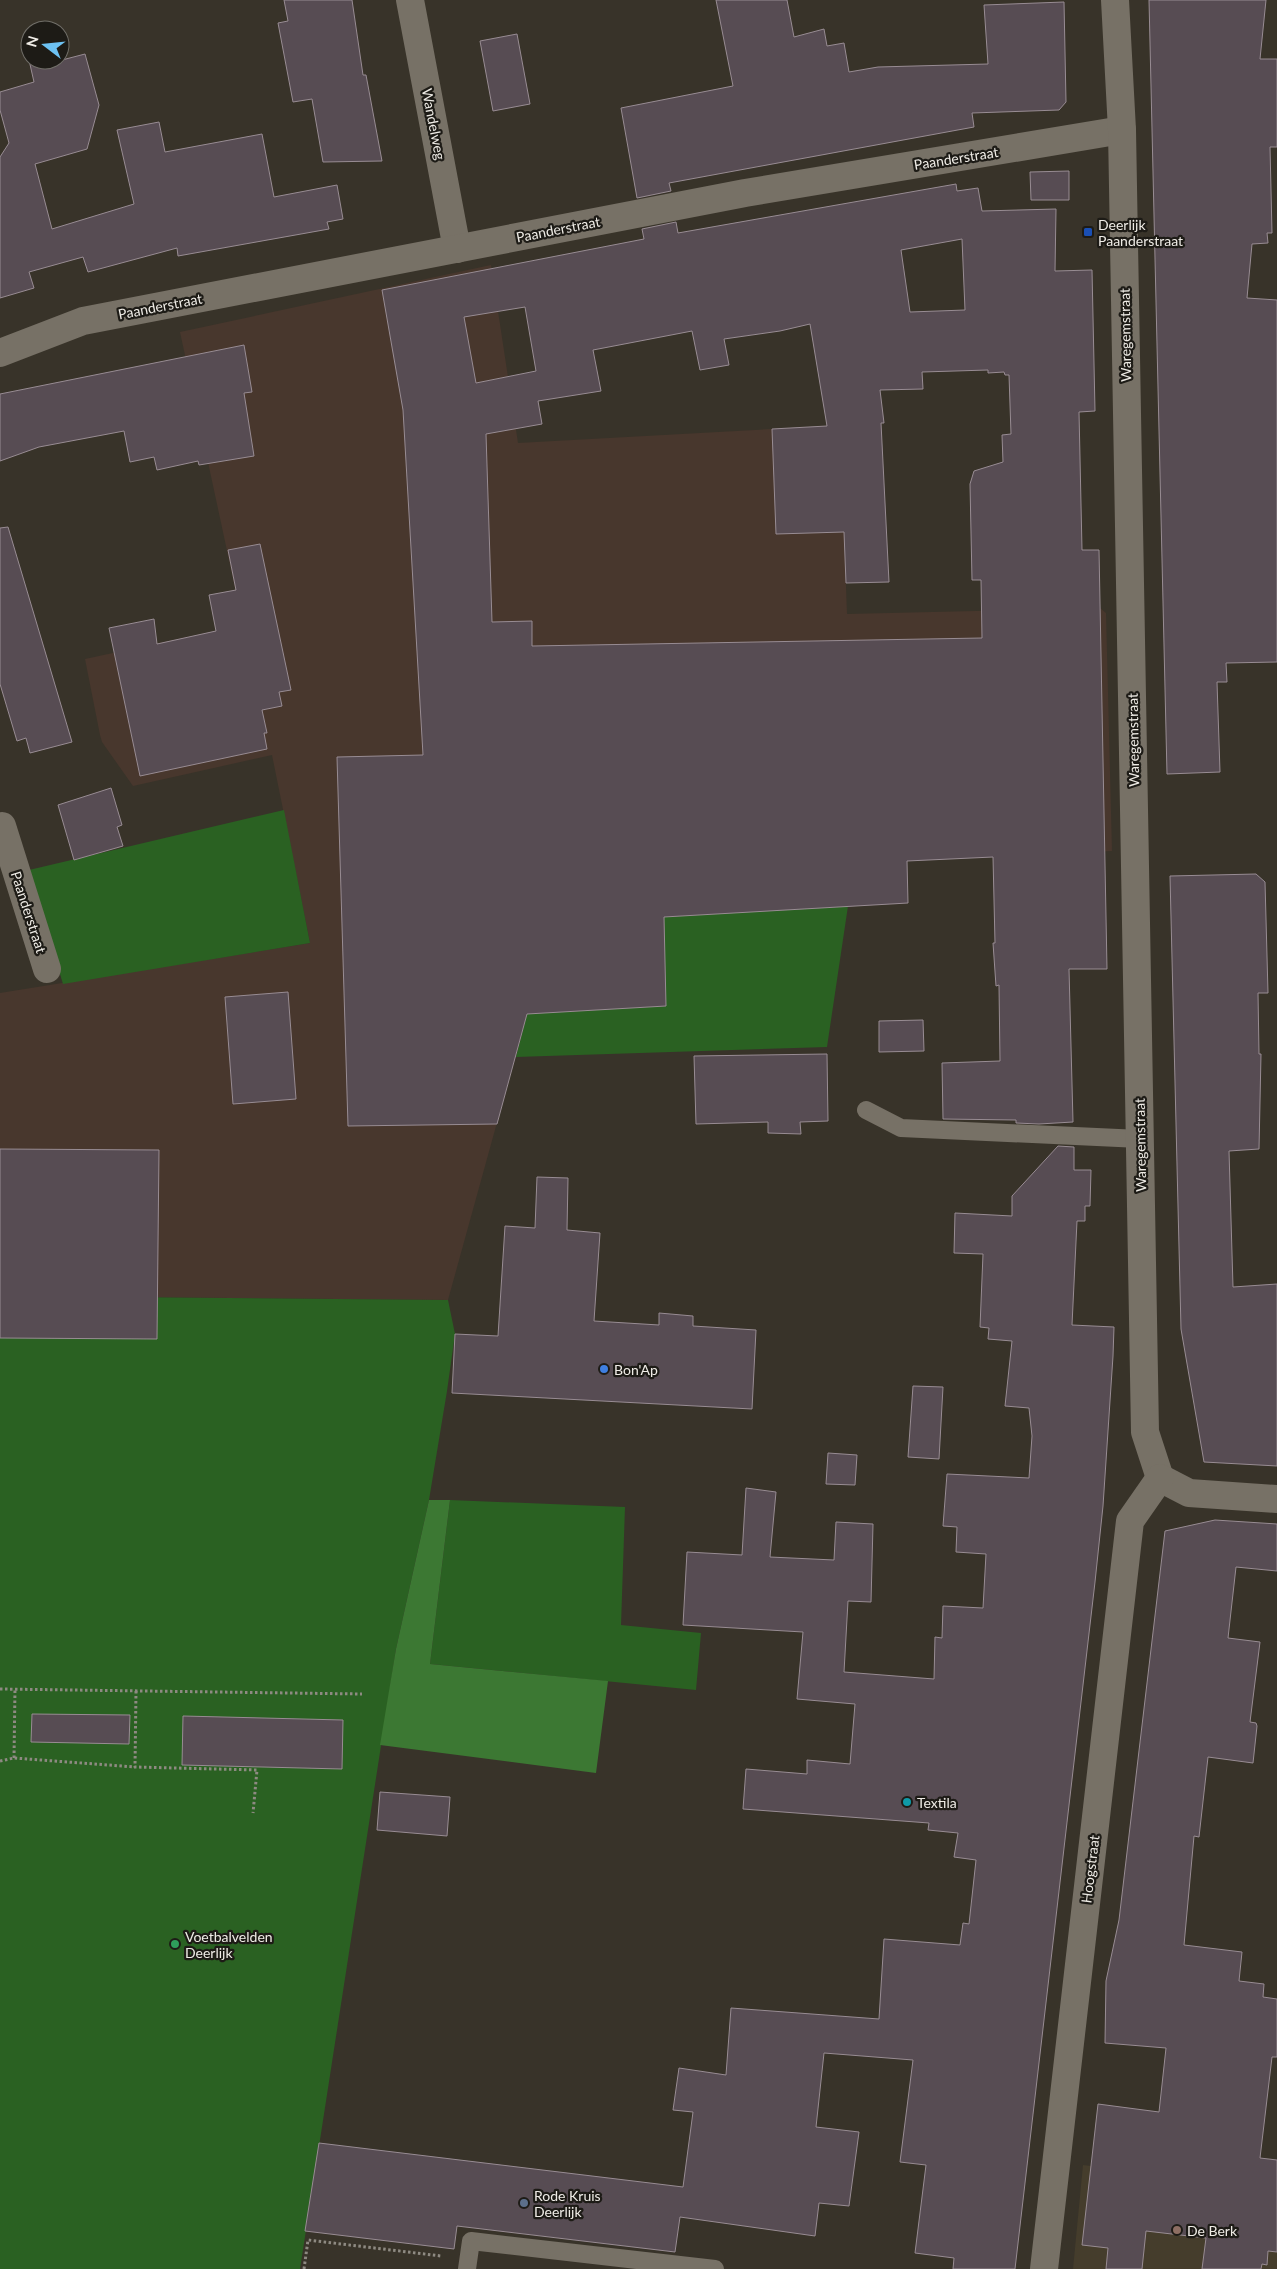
<svg xmlns="http://www.w3.org/2000/svg" width="1277" height="2269" font-family="Lato,sans-serif">
  <rect width="100%" height="100%" fill="#383329"/>
  <path fill="#48372d" d="M491,265l27,178 363,-20 -37,109 3,82 253,-6 6,5 6,238 -205,10 1,42 -60,3 -182,100 -139,8 -79,286 -448,-4v-303l310,-50 -38,-188 -139,31 -31,-44 -2,-7 -15,-76 158,-34 -63,-293z"/>
  <path fill="#453d2c" d="M1083,2165l194,25v79h-204z"/>
  <g fill="#2a6122">
    <path d="M284,810l26,133 -247,41 -34,-114z"/>
    <path d="M848,906l-21,141 -311,10 11,-43 139,-8 -2,-89z"/>
    <path d="M0,1296l448,4 7,34 -8,57 -18,109 -33,149 -96,620h-300z"/>
    <path d="M450,1500l175,7 -4,118 80,8 -5,57 -266,-26z"/>
  </g>
  <path fill="#3c7833" d="M429,1500h21l-20,164 178,17 -12,92 -216,-28 16,-96z"/>
  <g fill="#574c53" stroke="#988c93" fill-rule="evenodd">
    <path d="M284,0h68l11,75h3l16,86 -59,1 -11,-63 -19,3 -15,-79 10,-2z"/>
    <path d="M716,0h71l7,37 30,-8 3,17 17,-3 5,29 29,-5 110,-3 -4,-59 80,-3 2,100 -7,8 -87,3 2,14 -305,56 2,8 -34,7 -16,-90 112,-22z"/>
    <path d="M1149,0h117l-6,59h17v88h-7l2,86h-5l1,10 -16,1 -5,54 30,2v362l-51,1 1,19h-10l3,90 -53,2z"/>
    <path d="M517,34l13,70 -37,7 -13,-70z"/>
    <path d="M85,54l14,51 -12,44 -52,15 17,65 82,-25 -17,-74 42,-8 6,30 97,-18 12,63 63,-12 6,34 -16,3 2,7 -151,27 -1,-8 -89,24 -5,-15 -54,15 5,16 -34,10v-141l9,-14 -9,-33v-18l34,-10 -5,-22h33z"/>
    <path d="M1069,171v29h-38l-1,-28z"/>
    <path d="M956,184l1,7 21,-3 4,23 74,-2 -1,62 37,-1 3,141 -16,1 3,138h17l8,419h-38l4,153 -34,2 -23,-1v-3l-73,-1 -1,-56 58,-2 -1,-76 -3,1 -3,-43h2l-2,-86 -86,4 1,42 -244,14 2,89 -139,8 -30,110 -149,2 -11,-369 86,-2 -20,-345 -21,-120 262,-51 -2,-10 34,-7 2,11zM962,239l3,71 -55,2 -9,-62zM525,307l11,64 -60,12 -12,-66zM810,324l17,102 -55,3 4,105 68,-2 2,51 43,-1 -8,-159h3l-4,-33 43,-1 -1,-17 66,-2v3l16,-1 1,3h4l2,59 -9,1 1,27 -29,9 -4,13 2,96h9l1,58 -450,8v-25l-40,1 -6,-188 56,-10 -4,-23 63,-10 -8,-41 99,-19 8,39 29,-5 -5,-26 56,-8z"/>
    <path d="M244,345l8,47 -8,1 10,63 -55,9 -1,-4 -41,9 -3,-13 -24,5 -6,-31 -85,16 -39,14v-67z"/>
    <path d="M8,527l64,215 -42,11 -4,-15 -9,3 -17,-57v-156z"/>
    <path d="M260,544l31,146 -12,2 3,14 -20,4 5,23h-3l3,16 -127,27 -31,-148 45,-9 3,25 59,-13 -7,-36 27,-5 -8,-40z"/>
    <path d="M111,788l11,37 -5,2 6,19 -49,14 -16,-55z"/>
    <path d="M1256,874l9,8 3,111h-10l1,61h2l-2,95 -30,2 4,136 44,-3v182l-73,-4 -23,-133 -11,-453z"/>
    <path d="M288,992l8,107 -63,5 -8,-107z"/>
    <path d="M923,1020l1,31 -45,1v-31z"/>
    <path d="M827,1054l1,67 -28,1 1,12 -33,-1v-11l-72,2 -2,-68z"/>
    <path d="M1058,1146l16,1v23h17l-1,36h-5v15h-8l-5,104 42,2 -1,29 -10,150 -8,76 -80,687h-62l1,-11 -39,-5 11,-88 -26,-3 13,-102 -89,-7 -8,74 43,5 -10,74 -30,-3 -4,33 -135,-19 -5,35 -218,-26 -3,23 -149,-18 14,-88 364,44 10,-75 -20,-2 6,-42 47,7 5,-67 148,11 5,-80 76,6 3,-22 6,1 7,-64 -22,-3 4,-24 -30,-3 1,-7 -186,-14 3,-40 61,5v-14l43,4 5,-60 -58,-5 6,-67 -120,-7 4,-73 55,3 4,-67 30,4 -6,65 64,3 2,-38 37,2 -2,78 -23,-1 -4,71 90,7 1,-42 7,1 1,-32 40,2 3,-54 -30,-2 1,-25 -14,-1 4,-52 82,4 3,-42 -3,-28 -24,-2 7,-65 -24,-2 1,-11 -9,-1 3,-73 -29,-1 1,-40 57,3v-20z"/>
    <path d="M0,1149l159,1 -2,189 -157,-1z"/>
    <path d="M537,1177l31,1 -1,52 33,3 -6,88 65,4v-12l34,3v10l63,4 -4,79 -300,-16 3,-59 43,2 7,-110 30,2z"/>
    <path d="M913,1386l30,1 -4,72 -31,-2z"/>
    <path d="M828,1453l29,2 -2,30 -29,-1z"/>
    <path d="M1215,1520l62,4v47l-41,-4 -8,71 32,4 -10,80 6,1 1,3 -4,37 -45,-6 -9,80 -5,-1 -10,109 58,7 -3,29 25,3 -1,13 14,2v58h-5l-12,101 17,2v92l-9,-1 -1,14 -5,-1 -1,5h-59l4,-31 -60,-7 -4,38h-36l2,-21 -26,-3 16,-141 61,8 7,-64 -61,-5 1,-62 13,-61 46,-389z"/>
    <path d="M32,1714l98,1 -1,29 -98,-2z"/>
    <path d="M183,1716l160,4 -1,49 -160,-4z"/>
    <path d="M380,1792l70,5 -3,39 -70,-6z"/>
  </g>
  <g fill="none" stroke-linecap="round" stroke-linejoin="round">
    <g stroke="#8e8a82" stroke-width="3" stroke-dasharray="2.5 2.5" stroke-linecap="butt">
      <path d="M0,1689l362,5"/>
      <path d="M136,1691l-1,76 122,3 -4,43"/>
      <path d="M14,1758l1,-69"/>
      <path d="M0,1761l14,-3 121,9"/>
      <path d="M304,2269l4,-29 133,16"/>
    </g>
    <g stroke="#777166" stroke-width="18">
      <path d="M866,1110l35,18 239,11"/>
      <path d="M467,2269l4,-28 244,28"/>
    </g>
    <g stroke="#777166" stroke-width="28">
      <path d="M410,0l47,249"/>
      <path d="M0,353l83,-32 662,-128 377,-63"/>
      <path d="M2,826l45,143"/>
    </g>
    <g stroke="#777166" stroke-width="28">
      <path d="M1115,0l7,130 23,1302 15,46"/>
      <path d="M1160,1478l29,15 88,6"/>
      <path d="M1044,2269l86,-748 30,-43"/>
    </g>
  </g>
  <rect fill="#1a4fb4" stroke="#1d1b16" stroke-width="2" x="1083" y="227" width="10" height="10" rx="2.5"/>
  <circle fill="#3f7fe0" stroke="#1d1b16" stroke-width="2" cx="604" cy="1369" r="5"/>
  <circle fill="#0f9aa8" stroke="#1d1b16" stroke-width="2" cx="907" cy="1802" r="5"/>
  <circle fill="#2e9e5b" stroke="#1d1b16" stroke-width="2" cx="175" cy="1944" r="5"/>
  <circle fill="#5c6f8a" stroke="#1d1b16" stroke-width="2" cx="524" cy="2203" r="5"/>
  <circle fill="#8d6e63" stroke="#1d1b16" stroke-width="2" cx="1177" cy="2230" r="5"/>
  <g text-anchor="middle" dominant-baseline="central" stroke-width="4.5" stroke-linejoin="round" paint-order="stroke">
    <g font-size="14" fill="#efece6" stroke="#1d1b16">
      <text transform="translate(434 124) rotate(79)">Wandelweg</text>
      <text transform="translate(956 158) rotate(-9)">Paanderstraat</text>
      <text transform="translate(558 229) rotate(-11)">Paanderstraat</text>
      <text transform="translate(160 306) rotate(-11)">Paanderstraat</text>
      <text transform="translate(1125 335) rotate(-91)">Waregemstraat</text>
      <text transform="translate(1133 740) rotate(-91)">Waregemstraat</text>
      <text transform="translate(29 912) rotate(72)">Paanderstraat</text>
      <text transform="translate(1140 1145) rotate(-91)">Waregemstraat</text>
      <text transform="translate(1090 1869) rotate(-83)">Hoogstraat</text>
    </g>
    <g font-size="14" fill="#efece6" stroke="#1d1b16" text-anchor="start">
      <text x="1098" y="224">Deerlijk<tspan x="1098" dy="16">Paanderstraat</tspan></text>
      <text x="614" y="1369">Bon'Ap</text>
      <text x="917" y="1802">Textila</text>
      <text x="185" y="1936">Voetbalvelden<tspan x="185" dy="16">Deerlijk</tspan></text>
      <text x="534" y="2195">Rode Kruis<tspan x="534" dy="16">Deerlijk</tspan></text>
      <text x="1187" y="2230">De Berk</text>
    </g>
  </g>
  <g transform="translate(45 45) rotate(286)"><circle r="24" fill="#1d1b16" stroke="#716f69"/>
  <path d="M0-4L9 19L0 12L-9 19Z" fill="#6dc2f3"/>
  <text y="-8" font-size="14" font-weight="bold" text-anchor="middle" fill="#efece6">N</text>
  </g>
</svg>
